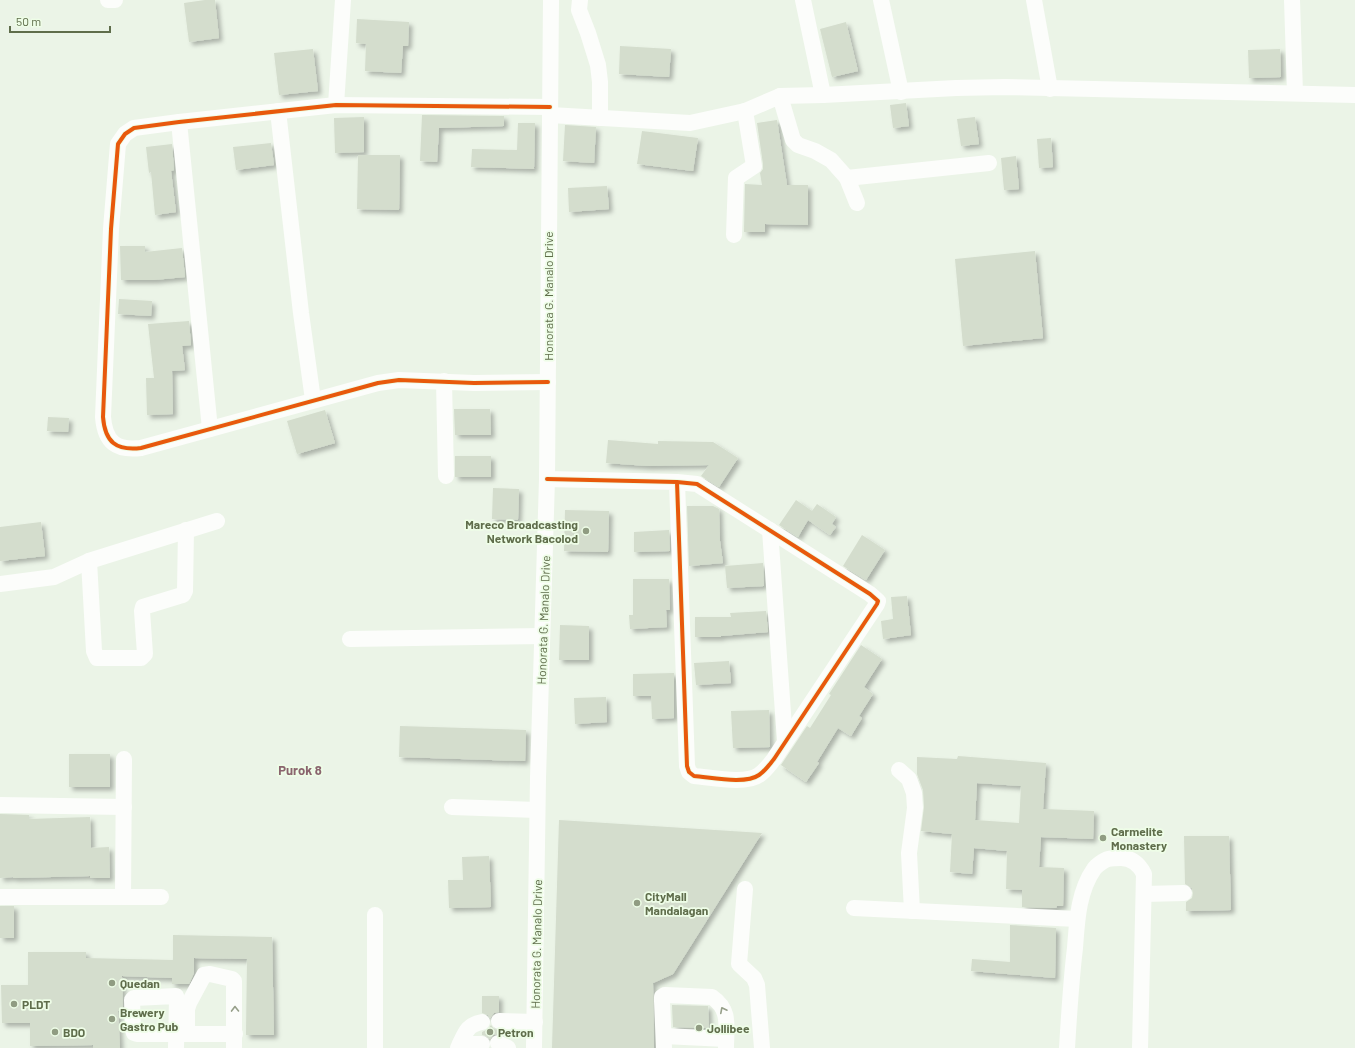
<svg xmlns="http://www.w3.org/2000/svg" width="1355" height="1048" font-family="Barlow,sans-serif">
  <defs>
    <filter id="shadow"><feDropShadow dx="3.5" dy="3.5" stdDeviation="2" flood-color="#0004"/></filter>
  </defs>
  <rect width="100%" height="100%" fill="#ebf4e7"/>
  <g fill="#d4ddcd" fill-rule="evenodd" filter="url(#shadow)">
    <path d="M205,0h10l4,38 -30,4 -5,-39z"/>
    <path d="M357,19l52,3 -1,24h-5l-2,27 -36,-2 1,-27 -10,-1z"/>
    <path d="M846,22l12,49 -26,6 -12,-48z"/>
    <path d="M620,46l51,3 -2,28 -50,-3z"/>
    <path d="M313,49l5,42 -39,4 -5,-42z"/>
    <path d="M1280,49l1,28 -32,1 -1,-28z"/>
    <path d="M906,103l3,23 -16,2 -3,-23z"/>
    <path d="M422,115l82,1v10l-65,2 -2,34 -17,-1z"/>
    <path d="M364,117v35l-29,1 -1,-35z"/>
    <path d="M975,117l4,27 -18,2 -4,-27z"/>
    <path d="M777,120l10,65h21v40l-43,-1v8h-21l1,-48 17,1 -2,-12 3,-4v-5l-6,-41z"/>
    <path d="M518,123h17l-1,46 -63,-2 1,-18 45,1z"/>
    <path d="M565,125l31,2 -2,36 -31,-2z"/>
    <path d="M642,131l56,7 -5,33 -56,-7z"/>
    <path d="M1051,138l2,29 -14,1 -2,-29z"/>
    <path d="M271,143l3,22 -38,5 -3,-23z"/>
    <path d="M172,144l2,26 -3,1 5,41 -21,3 -4,-43 -2,1 -3,-26z"/>
    <path d="M358,155h42l-1,55 -42,-1z"/>
    <path d="M1016,156l3,33 -15,1 -3,-32z"/>
    <path d="M607,186l2,23 -40,3 -1,-24z"/>
    <path d="M120,246h25v6l37,-4 3,29 -31,3h-33z"/>
    <path d="M1035,251l8,87 -80,8 -8,-87z"/>
    <path d="M119,299l33,2 -1,15 -33,-2z"/>
    <path d="M189,321l2,24 -9,1 3,24 -13,1 1,43 -26,1 -1,-37h8l-6,-54z"/>
    <path d="M454,409h36l1,26h-36z"/>
    <path d="M325,410l10,33 -38,11 -10,-33z"/>
    <path d="M48,417l21,1 -1,14 -21,-1z"/>
    <path d="M608,440l50,4v-3l55,1 25,16 -19,29 -18,-11 8,-11 -61,1 -42,-3z"/>
    <rect x="455" y="456" width="36" height="21"/>
    <path d="M493,488l26,1 -1,31 -26,-1z"/>
    <path d="M796,500l16,11 5,-7 19,13 -4,7 4,3 -6,8 -22,-15 -10,17 -19,-12z"/>
    <path d="M687,506h26l6,3 1,32 3,22 -34,3z"/>
    <path d="M565,510l44,1 -1,41 -44,-1z"/>
    <path d="M41,522l4,34 -45,5v-34z"/>
    <path d="M669,530l1,21 -36,1v-20z"/>
    <path d="M862,535l23,15 -19,30 -23,-14z"/>
    <path d="M763,563l1,23 -37,2 -2,-22z"/>
    <path d="M633,579h36l1,31h-4l1,17 -37,2 -1,-14h4z"/>
    <path d="M907,596l4,39 -28,4 -2,-18 12,-2 -2,-22z"/>
    <path d="M766,611l2,21 -47,4v1h-26v-20h36l-1,-4z"/>
    <path d="M560,625l29,1v34h-30z"/>
    <path d="M861,645l21,14 -18,28 9,7 -14,22 3,2 -11,18 -13,-8 -21,34 2,1 -13,19 -25,-17 26,-39 3,2 21,-33 -2,-1z"/>
    <path d="M729,661l2,22 -35,2 -2,-22z"/>
    <path d="M674,673v45l-22,1 -1,-23h-18v-22z"/>
    <path d="M606,697l1,25 -32,2 -1,-26z"/>
    <path d="M769,710l1,37 -37,1 -2,-37z"/>
    <path d="M400,726l126,4 -1,31 -126,-4z"/>
    <rect x="69" y="754" width="41" height="33"/>
    <path d="M958,756l88,7 -3,46 51,2 -1,28 -52,-2 -2,30 25,1 -1,38h-6l-1,2 -34,-1v-17l-16,-1 1,-38 -33,-3 -2,26 -22,-2 2,-38 -31,-3 3,-24 -1,-17 -6,-16v-17l40,2zM977,783l44,3 -2,37 -44,-3z"/>
    <path d="M0,814l29,1v4l61,-2 1,31 18,-1 1,31h-20v-2l-77,2v-1l-13,1z"/>
    <path d="M559,820l203,13 -89,141 -20,9 1,65h-102z"/>
    <path d="M1184,836h45l2,74 -45,1v-9l6,-4 1,-5 -1,-5 -7,-4z"/>
    <path d="M489,856l2,51 -42,1 -1,-28h15l-1,-23z"/>
    <rect x="0" y="906" width="14" height="32"/>
    <path d="M1010,925l46,3 -1,50 -84,-7 1,-12 38,3z"/>
    <path d="M173,935l99,2 2,98h-28l1,-76 -53,-1v15l-5,11h-17v-6l-50,-2 1,35h-5l2,37h-27v-3l-63,1v-23h-28l-1,-38h27v-33h58v6l87,2z"/>
    <path d="M482,996h17v16l-5,1 -4,5 -2,-3 -6,-2z"/>
    <path d="M672,1005l36,1 1,22 -36,-1z"/>
    <path d="M491,1025l3,4 5,1v4l-6,1 -3,4 -4,-3 -4,-1v-3l6,-3z"/>
  </g>
  <g fill="none" stroke-linecap="round" stroke-linejoin="round">
    <g stroke="#fcfdfb" stroke-width="16">
      <path d="M108,0h7"/>
      <path d="M580,0l-1,10 9,23 10,32 2,17v36"/>
      <path d="M803,0l20,95 133,-7 49,-1 350,8"/>
      <path d="M881,0l20,92"/>
      <path d="M1034,0l16,89"/>
      <path d="M1292,0l3,93"/>
      <path d="M780,96l13,44 5,5 17,6 16,9 16,18 10,25"/>
      <path d="M336,105l7,-105"/>
      <path d="M278,111l23,202 12,87"/>
      <path d="M550,115l140,8 55,-12 35,-15 43,-1"/>
      <path d="M179,122l31,307"/>
      <path d="M847,178l142,-15"/>
      <path d="M734,235l2,-57 18,-12 -9,-55"/>
      <path d="M444,381l2,95"/>
      <path d="M548,382l-74,1 -75,-3 -21,3 -237,65c-25,3 -36,-6 -38,-31l8,-188 7,-85 7,-10 9,-6 45,-6 157,-17 214,2"/>
      <path d="M547,479l130,3 20,2 173,110 8,7 -1,3 -103,155c-5,6 -9,12 -15,16 -14,10 -49,2 -65,1l-5,-4 -2,-6 -10,-284"/>
      <path d="M770,530l15,211"/>
      <path d="M89,561l5,90 3,7h44l4,-4 -3,-43 1,-4 36,-11 4,-1 2,-4 1,-61"/>
      <path d="M0,584l54,-7 35,-16 128,-40"/>
      <path d="M350,639l192,-3"/>
      <path d="M899,770l10,9 5,14 1,15 -6,45 3,58"/>
      <path d="M0,805l124,2"/>
      <path d="M452,807l85,3"/>
      <path d="M745,889l-6,75 15,14 3,7 5,63"/>
      <path d="M1144,894l40,-1"/>
      <path d="M0,897h161"/>
      <path d="M123,897l1,-138"/>
      <path d="M854,908l223,11"/>
      <path d="M499,1021l36,1"/>
      <path d="M187,1029v-20l2,-6 15,-28 6,-1 22,5 2,2v67"/>
      <path d="M664,1036l62,3"/>
      <path d="M498,1043l10,5"/>
      <path d="M460,1044h22"/>
      <path d="M176,1048l1,-48 -1,-4 -42,2 -2,2 1,30 1,3 3,1c33,0 65,0 98,0"/>
      <path d="M375,1048v-133"/>
      <path d="M458,1048c7,-14 8,-23 24,-26"/>
      <path d="M534,1048l4,-270 9,-299 4,-479"/>
      <path d="M664,1048l-2,-47v-4l3,-2 47,2c19,13 14,30 14,51"/>
      <path d="M1067,1048c2,-33 4,-67 8,-100 2,-26 3,-56 19,-79 2,-3 10,-9 14,-10 4,-1 9,-1 13,-1 11,0 18,6 23,16l-4,174"/>
    </g>
    <g stroke="#eefde7" stroke-width="6">
      <g id="cycleway">
        <path d="M548,382l-74,1 -75,-3 -21,3 -237,65c-25,3 -36,-6 -38,-31l8,-188 7,-85 7,-10 9,-6 45,-6 157,-17 214,2"/>
        <path d="M547,479l130,3 20,2 173,110 8,7 -1,3 -103,155c-5,6 -9,12 -15,16 -14,10 -49,2 -65,1l-5,-4 -2,-6 -10,-284"/>
      </g>
    </g>
    <use href="#cycleway" stroke="#e8590c" stroke-width="4"/>
  </g>
  <defs><path id="oneway-chevron" d="M-2-3.5L2.5 0L-2 3.5" fill="none" stroke-width="1.6" stroke-linecap="round" stroke-linejoin="round"/></defs>
  <g stroke="#969f89">
    <use href="#oneway-chevron" transform="translate(235 1009) rotate(-91)"/>
    <use href="#oneway-chevron" transform="translate(723 1010) rotate(-117)"/>
  </g>
  <g fill="#909c82" stroke="#eefde7" stroke-width="1.5">
    <circle cx="586" cy="531" r="4"/>
    <circle cx="1103" cy="838" r="4"/>
    <circle cx="637" cy="903" r="4"/>
    <circle cx="112" cy="983" r="4"/>
    <circle cx="14" cy="1004" r="4"/>
    <circle cx="112" cy="1019" r="4"/>
    <circle cx="699" cy="1028" r="4"/>
    <circle cx="55" cy="1032" r="4"/>
    <circle cx="490" cy="1032" r="4"/>
  </g>
  <g text-anchor="middle" dominant-baseline="central" stroke-width="3.5" stroke-linejoin="round" paint-order="stroke">
    <g font-size="12" fill="#5f6d4b" stroke="#eefde7">
      <text transform="translate(548 296) rotate(-90)">Honorata G. Manalo Drive</text>
      <text transform="translate(543 620) rotate(-88)">Honorata G. Manalo Drive</text>
      <text transform="translate(536 944) rotate(-89)">Honorata G. Manalo Drive</text>
    </g>
    <g font-size="12" font-weight="bold" fill="#5f6d4b" stroke="#eefde7" text-anchor="start">
      <text x="578" y="524" text-anchor="end">Mareco Broadcasting<tspan x="578" dy="14">Network Bacolod</tspan></text>
      <text x="1111" y="831">Carmelite<tspan x="1111" dy="14">Monastery</tspan></text>
      <text x="645" y="896">CityMall<tspan x="645" dy="14">Mandalagan</tspan></text>
      <text x="120" y="983">Quedan</text>
      <text x="22" y="1004">PLDT</text>
      <text x="120" y="1012">Brewery<tspan x="120" dy="14">Gastro Pub</tspan></text>
      <text x="707" y="1028">Jollibee</text>
      <text x="63" y="1032">BDO</text>
      <text x="498" y="1032">Petron</text>
    </g>
    <g font-size="13" font-weight="bold" fill="#8a646e" stroke="#eefde7">
      <text x="300" y="770">Purok 8</text>
    </g>
  </g>
  <path d="M10 26v6h100v-6" fill="none" stroke="#5f6d4b" stroke-width="2"/>
  <text x="16" y="26" font-size="12" fill="#5f6d4b" stroke="#eefde7" stroke-width="3" paint-order="stroke">50 m</text>
</svg>
